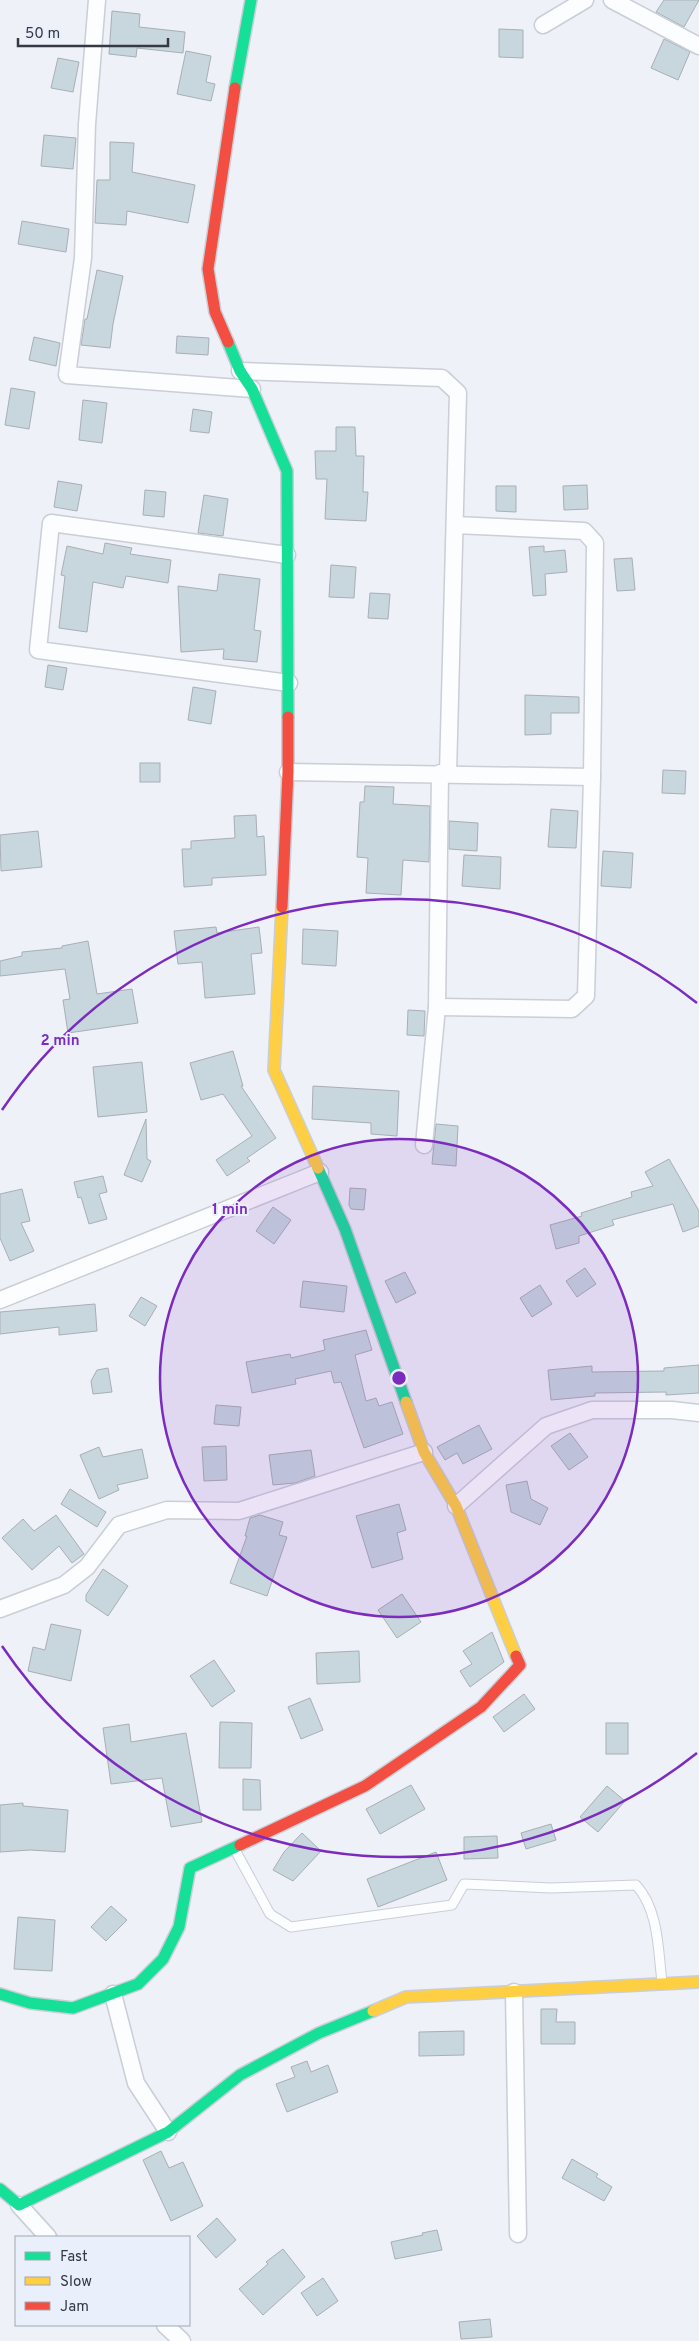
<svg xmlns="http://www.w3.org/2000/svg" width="699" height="2341" font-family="Overpass,sans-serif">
  <rect width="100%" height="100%" fill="#eef1f7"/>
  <g fill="#c8d6de" stroke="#a8afb5">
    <path d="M664,0h35l-15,27 -28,-15z"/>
    <path d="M112,11l28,3 -1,13 46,5 -2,21 -46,-5 -1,9 -27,-3z"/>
    <path d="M499,29l24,1v28l-24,-1z"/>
    <path d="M664,39l26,13 -12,28 -27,-12z"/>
    <path d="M186,51l25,5 -5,26 9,2 -4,17 -34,-7z"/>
    <path d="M58,58l21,4 -6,30 -22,-4z"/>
    <path d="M44,135l32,3 -3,31 -32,-3z"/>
    <path d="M110,142l24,1 -2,29 63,13 -7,38 -61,-12 -1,14 -31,-2 2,-43h13z"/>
    <path d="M22,221l47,8 -3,23 -48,-8z"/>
    <path d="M97,270l26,6 -10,48 -3,24 -29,-3 4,-26h2z"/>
    <path d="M177,336l32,2 -1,17 -32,-2z"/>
    <path d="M34,337l26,6 -4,23 -27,-6z"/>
    <path d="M11,388l24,4 -6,37 -24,-4z"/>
    <path d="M83,400l24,3 -5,40 -23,-3z"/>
    <path d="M193,409l19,3 -3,21 -19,-2z"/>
    <path d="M336,427h19l1,29h8l-1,36h5l-2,29 -41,-2 2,-40h-11l-1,-28h21z"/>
    <path d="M58,481l24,4 -5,26 -23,-4z"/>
    <path d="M587,485l1,24 -24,1 -1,-24z"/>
    <path d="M496,486h20v26l-20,-1z"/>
    <path d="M145,490l21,2 -2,25 -21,-2z"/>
    <path d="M204,495l24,4 -5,37 -25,-3z"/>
    <path d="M105,543l27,5 -2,6 41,6 -3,23 -42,-7 -3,12 -30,-6 -6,50 -28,-4 6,-52 -4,-1 6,-29 36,8z"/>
    <path d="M544,546v6l21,-2 2,22 -22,2 1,21 -13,1 -4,-49z"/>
    <path d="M632,558l3,32 -18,1 -3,-32z"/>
    <path d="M331,565l25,2 -2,31 -25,-1z"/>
    <path d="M219,574l41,5 -6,51 7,1 -4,31 -34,-3 1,-10 -43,3 -3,-66 39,5z"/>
    <path d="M370,593l20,1 -2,25 -20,-1z"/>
    <path d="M48,665l19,3 -4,22 -18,-3z"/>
    <path d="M193,687l23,4 -5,33 -23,-4z"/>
    <path d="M525,695l54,2v16h-28v21l-26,1z"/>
    <rect x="140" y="763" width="20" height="19"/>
    <path d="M663,770l23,1 -1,23 -23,-1z"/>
    <path d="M365,786l29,1 -1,17 37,2 -1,56 -26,-2 -2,35 -35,-2 2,-35 -11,-1 3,-55h4z"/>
    <path d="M551,809l27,2 -2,37 -28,-1z"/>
    <path d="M256,815l1,22 7,-1 2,39 -54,3v7l-28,2 -2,-38h9v-8l44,-3 -1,-22z"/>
    <path d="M449,821l29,2 -1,28 -28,-2z"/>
    <path d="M38,831l4,36 -41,4 -1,-36z"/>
    <path d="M603,851l30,2 -2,35 -30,-2z"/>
    <path d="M464,855l37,2 -1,32 -38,-3z"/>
    <path d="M216,927l1,6 42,-6 3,26 -11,1 4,40 -50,4 -3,-36 -24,2 -4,-33z"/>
    <path d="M303,929l35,2 -2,35 -34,-2z"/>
    <path d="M88,941l9,53 35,-5 6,34 -70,10 -5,-33 7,-1 -5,-30 -65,7v-15l22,-5v-4l40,-4v-2z"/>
    <path d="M408,1010l17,1 -1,25 -17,-1z"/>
    <path d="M233,1051l10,35h-2l35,52 -29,20 3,3 -23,15 -11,-16 36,-24 -29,-42 -22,6 -11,-37z"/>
    <path d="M142,1062l5,50 -49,5 -5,-50z"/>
    <path d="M313,1086l86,5 -2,45 -26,-2v-11l-59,-4z"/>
    <path d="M146,1119l1,40 4,2 -9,21 -18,-7z"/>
    <path d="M436,1124l22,2 -2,40 -24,-2z"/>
    <path d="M669,1159l30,52v15l-16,6 -10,-28 -61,16 2,5 -35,11v7l-23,6 -6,-24 32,-9 -1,-3 51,-16 -1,-5 22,-6 -8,-14z"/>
    <path d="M103,1176l4,16 -8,2 8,25 -18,5 -8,-27 -3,1 -4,-16z"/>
    <path d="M350,1188l16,1 -2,21 -13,-1 -2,-4z"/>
    <path d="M22,1189l8,32 -9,2 13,28 -24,10 -10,-23v-44z"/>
    <path d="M273,1207l18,13 -17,24 -18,-13z"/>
    <path d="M585,1268l11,16 -19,13 -11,-16z"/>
    <path d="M405,1272l11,21 -20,10 -11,-22z"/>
    <path d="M303,1281l44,5 -3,26 -44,-5z"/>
    <path d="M540,1285l12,19 -20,13 -12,-19z"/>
    <path d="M141,1297l16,9 -12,20 -16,-10z"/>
    <path d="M95,1304l2,27 -38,4v-8l-59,7v-22z"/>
    <path d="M366,1330l6,20 -17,5 11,46 10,-3 3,8 13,-4 11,32 -39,14 -23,-66 -7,1 -3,-12 -36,8 1,5 -44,9 -6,-31 44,-8 1,4 34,-8 -2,-10z"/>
    <path d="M699,1365v28l-33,2v-3l-71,1v3l-44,4 -3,-30 44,-4v6l72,-1v-3z"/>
    <path d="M108,1368l4,24 -19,2 -2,-13 6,-11z"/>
    <path d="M216,1405l25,2 -2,19 -25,-2z"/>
    <path d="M479,1425l13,24 -29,15 -6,-11 -12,7 -8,-13z"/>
    <path d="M570,1433l18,24 -19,13 -18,-24z"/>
    <path d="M226,1446l1,34 -23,1 -2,-34z"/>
    <path d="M99,1447l4,10 39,-8 6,29 -31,7 2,5 -20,9 -19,-44z"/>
    <path d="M311,1450l4,26 -20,7 -22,2 -4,-30z"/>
    <path d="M527,1481l4,18 17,9 -8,17 -29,-13 -5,-27z"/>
    <path d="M70,1489l36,23 -9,15 -36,-23z"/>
    <path d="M399,1504l7,26 -9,3 6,26 -31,9 -16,-52z"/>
    <path d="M56,1515l28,39 -12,9 -13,-17 -27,24 -30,-32 21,-19 11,12z"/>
    <path d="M260,1515l23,7 -4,13 8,2 -20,59 -37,-13 17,-47h-2l5,-18z"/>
    <path d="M103,1569l25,17 -20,30 -22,-15v-6z"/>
    <path d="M402,1594l19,28 -24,16 -19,-28z"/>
    <path d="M51,1624l30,6 -10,51 -43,-10 5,-24 12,3z"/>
    <path d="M492,1632l12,30 -34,25 -10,-16 12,-7 -9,-13z"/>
    <path d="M359,1651l1,31 -43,2 -1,-31z"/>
    <path d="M214,1660l21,31 -23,16 -22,-31z"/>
    <path d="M524,1694l11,15 -31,23 -11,-15z"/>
    <path d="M310,1698l13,32 -22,9 -13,-32z"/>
    <path d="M220,1722l32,1 -1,45h-32z"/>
    <rect x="606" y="1723" width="22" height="31"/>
    <path d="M129,1724l2,18 55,-9 16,89 -31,5 -9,-49 -51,6 -8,-56z"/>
    <path d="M243,1779l17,1 1,30h-18z"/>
    <path d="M411,1785l14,24 -45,25 -14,-25z"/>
    <path d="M607,1786l18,15 -27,31 -18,-15z"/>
    <path d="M23,1803v3l45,4 -3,42 -35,-2 -30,2v-47z"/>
    <path d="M551,1824l5,16 -30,9 -5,-16z"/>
    <path d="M302,1833l19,18 -28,30 -20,-11 11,-18z"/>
    <path d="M497,1836l1,22 -34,1v-22z"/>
    <path d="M436,1852l11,28 -69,27 -11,-28z"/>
    <path d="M111,1906l16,14 -21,21 -15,-14z"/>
    <path d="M18,1917l37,3 -3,51 -38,-2z"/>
    <path d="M541,2009h16l-1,13h19v22h-34z"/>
    <path d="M464,2031v24l-45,1v-24z"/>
    <path d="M307,2061l4,11 17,-7 10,27 -51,20 -11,-28 19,-7 -4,-10z"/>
    <path d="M161,2151l8,17 14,-6 20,44 -32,15 -28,-61z"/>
    <path d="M572,2159l26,15 -2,3 16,10 -8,14 -42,-23z"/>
    <path d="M217,2218l19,22 -20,18 -19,-22z"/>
    <path d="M437,2230l5,20 -47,9 -4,-17 32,-7 -1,-2z"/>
    <path d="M283,2249l22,28 -42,38 -24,-26 29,-25 -2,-2z"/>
    <path d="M323,2278l15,23 -21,15 -16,-23z"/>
    <path d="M490,2319l2,18 -31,2 -2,-17z"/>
  </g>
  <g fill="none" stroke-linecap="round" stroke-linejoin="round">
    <g stroke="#caced6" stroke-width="11">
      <path id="lane" d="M234,1848l36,66 21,13 161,-22 12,-21 87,4 85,-3c23,25 22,65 26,97"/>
    </g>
    <g stroke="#caced6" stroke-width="19">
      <g id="street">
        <path d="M97,0l-10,124 -4,134 -16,117 185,14"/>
        <path d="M612,0l87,46"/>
        <path d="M543,25l42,-25"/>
        <path d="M240,371l202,7 16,15 -10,380"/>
        <path d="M287,555l-236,-32 -13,127 251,33"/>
        <path d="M288,772l304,5"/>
        <path d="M437,1007l135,2 14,-13 6,-219 3,-234 -11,-12 -129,-6"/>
        <path d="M424,1145l13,-138 3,-234"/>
        <path d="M0,1300l320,-128"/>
        <path d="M456,1506l90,-80 46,-16h80l27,3"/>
        <path d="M0,1609l64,-24 23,-18 32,-42 48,-15 72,1 185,-59"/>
        <path d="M514,1992l4,242"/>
        <path d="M113,1994l23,89 32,49"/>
        <path d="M19,2205l29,32"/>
        <path d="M165,2325l17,16"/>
      </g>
    </g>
    <g stroke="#caced6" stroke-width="14">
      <g id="fast">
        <path d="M235,88l16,-88"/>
        <path d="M228,342l12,29 12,18 35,82 1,246"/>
        <path d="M318,1168l27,61 61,173"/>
        <path d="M0,1994l30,9 43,5 65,-24 25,-25 16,-32 11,-59 50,-23"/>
        <path d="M0,2189l19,16 149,-73 72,-57 79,-42 54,-22"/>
      </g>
    </g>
    <g stroke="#caced6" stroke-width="14">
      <g id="slow">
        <path d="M282,907l-8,163 44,98"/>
        <path d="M406,1402l18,50 32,54 60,150"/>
        <path d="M373,2011l33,-14 293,-15"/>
      </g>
    </g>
    <g stroke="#caced6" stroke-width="14">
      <g id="jam">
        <path d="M228,342l-13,-30 -7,-43 27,-181"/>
        <path d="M282,907l6,-135v-55"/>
        <path d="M240,1845l125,-59 116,-79 39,-42 -4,-9"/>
      </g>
    </g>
    <use href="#lane" stroke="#fcfdfe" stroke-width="9"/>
    <use href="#street" stroke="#fcfdfe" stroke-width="16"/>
    <use href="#fast" stroke="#16e098" stroke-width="11"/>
    <use href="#slow" stroke="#ffcf43" stroke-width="11"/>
    <use href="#jam" stroke="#f24e42" stroke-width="11"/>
  </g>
  <circle cx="399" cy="1378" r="239" fill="#7b2cbf" fill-opacity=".12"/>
  <g fill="none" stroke="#7b2cbf" stroke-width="2.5">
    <circle cx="399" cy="1378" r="239"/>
    <path d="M697 1753A479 479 0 0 1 2 1646M2 1110A479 479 0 0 1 697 1003"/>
  </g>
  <circle cx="399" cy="1378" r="8" fill="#7b2cbf" stroke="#eaf0fb" stroke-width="2.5"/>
  <g font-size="15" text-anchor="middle" font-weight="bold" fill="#7b2cbf" stroke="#eaf0fb" stroke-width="4" stroke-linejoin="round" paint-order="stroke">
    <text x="60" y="1045">2 min</text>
    <text x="230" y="1214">1 min</text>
  </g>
  <rect x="15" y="2236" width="175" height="90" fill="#eaf0fb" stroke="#a1a7b2"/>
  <rect x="25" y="2252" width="25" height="8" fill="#16e098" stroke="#a1a7b2"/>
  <text x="60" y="2261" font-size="15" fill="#343944">Fast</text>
  <rect x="25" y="2277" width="25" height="8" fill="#ffcf43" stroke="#a1a7b2"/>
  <text x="60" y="2286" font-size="15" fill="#343944">Slow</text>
  <rect x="25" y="2302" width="25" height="8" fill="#f24e42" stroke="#a1a7b2"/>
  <text x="60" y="2311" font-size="15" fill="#343944">Jam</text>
  <path d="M18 38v8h150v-8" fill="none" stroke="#343944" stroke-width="2.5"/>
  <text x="25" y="38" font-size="15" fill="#343944" stroke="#eaf0fb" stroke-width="4" paint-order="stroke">50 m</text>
</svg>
